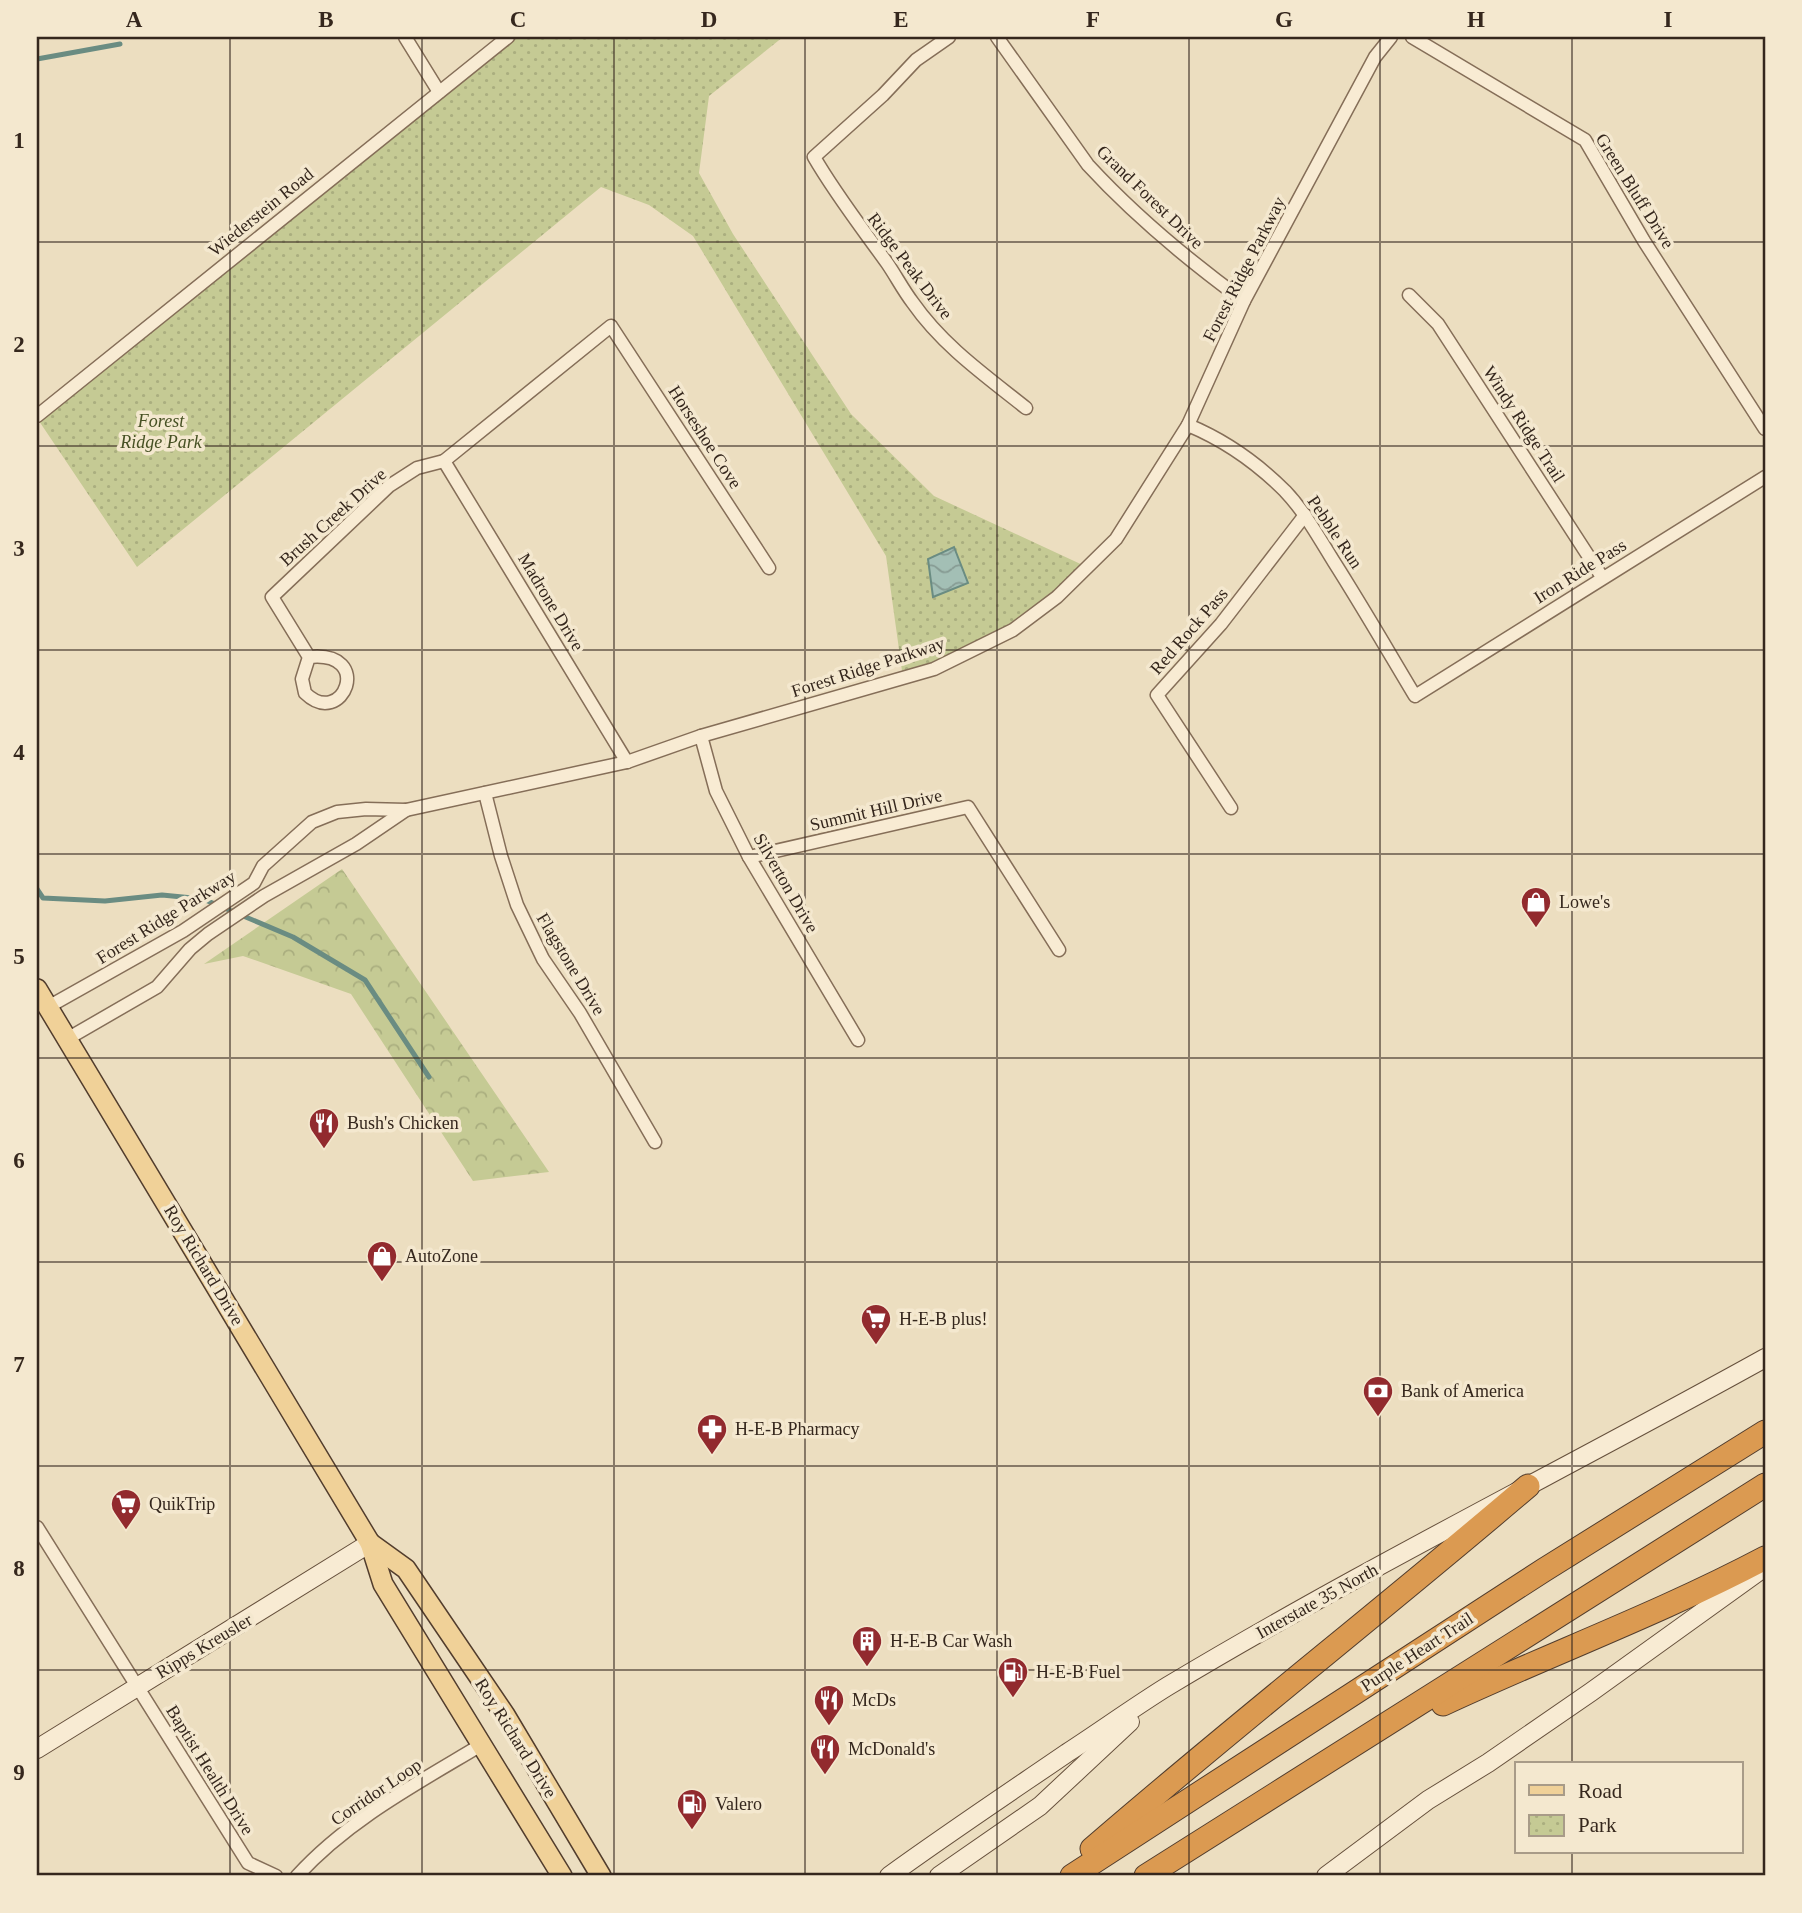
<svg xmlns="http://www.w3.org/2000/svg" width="1802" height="1913" font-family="Georgia,serif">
  <defs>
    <pattern id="forest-crowns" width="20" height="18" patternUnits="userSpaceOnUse" patternTransform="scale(1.75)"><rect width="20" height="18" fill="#c5ca94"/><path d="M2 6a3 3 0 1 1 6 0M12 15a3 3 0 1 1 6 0" fill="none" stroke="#aaae7f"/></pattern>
    <pattern id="park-dots" width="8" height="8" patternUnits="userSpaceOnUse" patternTransform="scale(1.75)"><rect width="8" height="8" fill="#c5ca94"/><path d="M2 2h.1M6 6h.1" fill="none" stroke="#aaae7f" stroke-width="1.8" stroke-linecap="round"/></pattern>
    <pattern id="water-waves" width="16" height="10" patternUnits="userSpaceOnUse" patternTransform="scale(1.75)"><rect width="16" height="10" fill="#a3bfb5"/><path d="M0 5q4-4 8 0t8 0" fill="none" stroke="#869b93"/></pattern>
  </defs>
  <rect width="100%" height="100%" fill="#ecdec0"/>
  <path fill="url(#forest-crowns)" d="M342,869l207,303 -76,9 -122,-187 -108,-38 -39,8z"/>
  <path fill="url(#park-dots)" d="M508,37h275l-74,59 -10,77 34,61 118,180 83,82 153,71 -74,63 -110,48 -17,-122 -193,-320 -44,-31 -48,-18 -464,380 -100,-149z"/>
  <path fill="url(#water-waves)" stroke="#6a8c82" stroke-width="2" d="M954,547l14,36 -35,14 -5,-38z"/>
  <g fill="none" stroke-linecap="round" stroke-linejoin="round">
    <g stroke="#6a8c82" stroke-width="5">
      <path d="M37,59l83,-15"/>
      <path d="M37,889l6,9 62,3 57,-6 41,4 90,38 72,43 64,97"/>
    </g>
    <g stroke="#856e58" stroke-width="15">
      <g id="street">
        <path d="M405,37l34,55"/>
        <path d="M949,37l-33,23 -33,35 -69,62c22,38 48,71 73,106 9,13 16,27 26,40 30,43 73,73 113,105"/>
        <path d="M997,37l91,128c47,51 100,95 156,136"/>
        <path d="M1412,37l173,103 59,101 121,188"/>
        <path d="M1409,295l29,29 164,253"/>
        <path d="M37,416l471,-379"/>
        <path d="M1188,425c36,15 69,38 97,66 20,21 34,47 49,71 28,44 54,89 81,134l350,-219"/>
        <path d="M444,461l183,301"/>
        <path d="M309,657l-7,22 3,14c38,37 70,-43 4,-36l-37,-60 117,-111 28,-18 27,-7 167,-135 158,242"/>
        <path d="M701,736l15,55 33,66 109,183"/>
        <path d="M485,793l16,63 16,49 26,54 37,54 75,129"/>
        <path d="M1231,808l-74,-113 64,-71 84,-109"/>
        <path d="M749,857l219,-50 91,143"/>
        <path d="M48,1007l135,-76 71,-48 9,-17 49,-44 25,-10 29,-3 40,1 221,-48 74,-26 233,-67 79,-39 44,-33 59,-58 72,-114 56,-124 131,-244 16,-20"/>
        <path d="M67,1039l90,-52 33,-38 18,-15 56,-38 92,-52 50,-34"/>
        <path d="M37,1527l211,336 28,13"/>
        <path d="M297,1876c51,-56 119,-92 184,-131"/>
      </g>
    </g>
    <g stroke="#66503c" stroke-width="20">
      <g id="secondary">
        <path d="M37,1749l333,-206"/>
        <path d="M889,1876c58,-42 118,-82 178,-123 34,-22 67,-46 101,-67 195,-117 399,-218 597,-328"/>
        <path d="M939,1876l101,-70 90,-84"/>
        <path d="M1326,1876l102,-76 60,-37 103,-71 174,-125"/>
      </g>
    </g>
    <g stroke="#523d2d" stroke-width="22">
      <g id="primary">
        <path d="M37,989l333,554 13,41 179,292"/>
        <path d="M370,1543l36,26 99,146 96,161"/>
      </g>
    </g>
    <g stroke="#523d2d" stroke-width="25">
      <g id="highway">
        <path d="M1443,1704c107,-50 218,-91 322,-146"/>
        <path d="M1092,1849c143,-124 292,-240 436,-363"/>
        <path d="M1072,1876l472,-306 221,-138"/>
        <path d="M1146,1876l619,-391"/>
      </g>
    </g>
    <use href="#street" stroke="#f8ebd3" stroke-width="12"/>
    <use href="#secondary" stroke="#f8ebd3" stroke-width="18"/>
    <use href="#primary" stroke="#f0d198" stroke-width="19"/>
    <use href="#highway" stroke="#db9a51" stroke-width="23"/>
  </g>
  <path fill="none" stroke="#35271d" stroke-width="2" stroke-opacity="0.55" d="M230,37v1839M422,37v1839M614,37v1839M805,37v1839M997,37v1839M1189,37v1839M1380,37v1839M1572,37v1727M37,242h1728M37,446h1728M37,650h1728M37,854h1728M37,1058h1728M37,1262h1728M37,1466h1728M37,1670h1728M1572,1852v24"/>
  <defs>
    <g id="shop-pin" transform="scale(1.575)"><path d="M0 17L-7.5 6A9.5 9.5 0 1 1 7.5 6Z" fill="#922a2e" stroke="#f4e8cf"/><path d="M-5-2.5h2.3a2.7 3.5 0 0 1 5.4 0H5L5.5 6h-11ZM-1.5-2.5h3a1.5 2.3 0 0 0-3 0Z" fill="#fff"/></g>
    <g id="restaurant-pin" transform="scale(1.575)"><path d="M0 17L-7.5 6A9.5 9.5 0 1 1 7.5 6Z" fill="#922a2e" stroke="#f4e8cf"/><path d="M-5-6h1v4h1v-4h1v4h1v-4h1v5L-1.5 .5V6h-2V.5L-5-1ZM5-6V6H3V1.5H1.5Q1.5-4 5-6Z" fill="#fff"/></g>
    <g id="supermarket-pin" transform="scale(1.575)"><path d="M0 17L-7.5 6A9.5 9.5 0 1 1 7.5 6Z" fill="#922a2e" stroke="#f4e8cf"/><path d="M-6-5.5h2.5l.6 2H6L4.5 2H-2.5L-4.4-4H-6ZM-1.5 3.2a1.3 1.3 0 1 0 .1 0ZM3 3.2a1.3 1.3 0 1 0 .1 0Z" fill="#fff"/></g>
    <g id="bank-pin" transform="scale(1.575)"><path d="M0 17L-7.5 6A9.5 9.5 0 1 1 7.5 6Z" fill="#922a2e" stroke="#f4e8cf"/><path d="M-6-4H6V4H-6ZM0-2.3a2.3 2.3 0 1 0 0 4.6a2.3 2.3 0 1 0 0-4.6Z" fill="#fff"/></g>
    <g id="pharmacy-pin" transform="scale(1.575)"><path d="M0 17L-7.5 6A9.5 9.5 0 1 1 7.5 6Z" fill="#922a2e" stroke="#f4e8cf"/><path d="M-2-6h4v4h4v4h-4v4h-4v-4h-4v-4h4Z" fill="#fff"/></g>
    <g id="building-pin" transform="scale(1.575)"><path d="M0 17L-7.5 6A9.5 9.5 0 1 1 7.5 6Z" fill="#922a2e" stroke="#f4e8cf"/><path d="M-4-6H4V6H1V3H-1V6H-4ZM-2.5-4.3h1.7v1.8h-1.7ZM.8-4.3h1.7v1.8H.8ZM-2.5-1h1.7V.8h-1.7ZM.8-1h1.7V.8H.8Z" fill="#fff"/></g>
    <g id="fuel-pin" transform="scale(1.575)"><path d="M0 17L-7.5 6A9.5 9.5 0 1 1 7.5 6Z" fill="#922a2e" stroke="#f4e8cf"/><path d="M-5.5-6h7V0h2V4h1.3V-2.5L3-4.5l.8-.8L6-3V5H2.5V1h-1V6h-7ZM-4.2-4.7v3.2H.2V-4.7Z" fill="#fff"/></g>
  </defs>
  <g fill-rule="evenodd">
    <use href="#shop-pin" x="1536" y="902"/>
    <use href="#restaurant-pin" x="324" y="1123"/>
    <use href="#shop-pin" x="382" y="1256"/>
    <use href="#supermarket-pin" x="876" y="1319"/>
    <use href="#bank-pin" x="1378" y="1391"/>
    <use href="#pharmacy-pin" x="712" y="1429"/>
    <use href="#supermarket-pin" x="126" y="1504"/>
    <use href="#building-pin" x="867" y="1641"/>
    <use href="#fuel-pin" x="1013" y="1672"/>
    <use href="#restaurant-pin" x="829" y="1700"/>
    <use href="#restaurant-pin" x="825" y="1749"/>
    <use href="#fuel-pin" x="692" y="1804"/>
  </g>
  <g text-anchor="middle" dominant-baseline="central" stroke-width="7" stroke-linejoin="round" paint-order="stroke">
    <g font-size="18" fill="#35271d" stroke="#f4e8cf">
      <text transform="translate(1635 191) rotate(58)">Green Bluff Drive</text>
      <text transform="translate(1150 197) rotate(44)">Grand Forest Drive</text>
      <text transform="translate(261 212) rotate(-39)">Wiederstein Road</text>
      <text transform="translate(910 266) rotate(53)">Ridge Peak Drive</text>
      <text transform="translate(1244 269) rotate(-63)">Forest Ridge Parkway</text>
      <text transform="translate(1524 424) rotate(57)">Windy Ridge Trail</text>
      <text transform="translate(705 437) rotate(57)">Horseshoe Cove</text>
      <text transform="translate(333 517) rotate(-42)">Brush Creek Drive</text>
      <text transform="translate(1335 532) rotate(56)">Pebble Run</text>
      <text transform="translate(1580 571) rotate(-32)">Iron Ride Pass</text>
      <text transform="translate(551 602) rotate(59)">Madrone Drive</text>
      <text transform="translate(1189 631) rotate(-49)">Red Rock Pass</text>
      <text transform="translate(868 667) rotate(-18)">Forest Ridge Parkway</text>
      <text transform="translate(876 810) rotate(-13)">Summit Hill Drive</text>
      <text transform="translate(786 883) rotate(60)">Silverton Drive</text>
      <text transform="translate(166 917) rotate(-32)">Forest Ridge Parkway</text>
      <text transform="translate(571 964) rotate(59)">Flagstone Drive</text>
      <text transform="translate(204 1265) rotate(59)">Roy Richard Drive</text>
      <text transform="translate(1317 1601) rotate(-29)">Interstate 35 North</text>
      <text transform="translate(204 1646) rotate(-31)">Ripps Kreusler</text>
      <text transform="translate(1417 1652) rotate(-33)">Purple Heart Trail</text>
      <text transform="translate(516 1738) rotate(58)">Roy Richard Drive</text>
      <text transform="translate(210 1770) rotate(58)">Baptist Health Drive</text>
      <text transform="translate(376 1792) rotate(-34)">Corridor Loop</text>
    </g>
    <g font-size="18" font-style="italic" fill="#475124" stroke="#f4e8cf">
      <text x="161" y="421">Forest<tspan x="161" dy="21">Ridge Park</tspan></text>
    </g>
    <g font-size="18" fill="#35271d" stroke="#f4e8cf" text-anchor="start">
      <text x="1559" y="902">Lowe's</text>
      <text x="347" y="1123">Bush's Chicken</text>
      <text x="405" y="1256">AutoZone</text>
      <text x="899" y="1319">H-E-B plus!</text>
      <text x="1401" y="1391">Bank of America</text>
      <text x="735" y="1429">H-E-B Pharmacy</text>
      <text x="149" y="1504">QuikTrip</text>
      <text x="890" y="1641">H-E-B Car Wash</text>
      <text x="1036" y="1672">H-E-B Fuel</text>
      <text x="852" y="1700">McDs</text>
      <text x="848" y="1749">McDonald's</text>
      <text x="715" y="1804">Valero</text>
    </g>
  </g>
  <rect width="1802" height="1913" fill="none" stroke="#f4e8cf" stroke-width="77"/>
  <rect x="1515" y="1762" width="228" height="91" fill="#f4e8cf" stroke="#a89b88" stroke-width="2"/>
  <rect x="1529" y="1785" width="35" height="10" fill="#f0d198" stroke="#a89b88" stroke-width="2"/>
  <text x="1578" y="1798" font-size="21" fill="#35271d">Road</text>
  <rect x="1529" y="1815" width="35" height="21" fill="url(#park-dots)" stroke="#a89b88" stroke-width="2"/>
  <text x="1578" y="1832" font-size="21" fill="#35271d">Park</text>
  <rect x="38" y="38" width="1726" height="1836" fill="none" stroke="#35271d" stroke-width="2.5"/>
  <g font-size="23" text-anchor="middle" font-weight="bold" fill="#35271d">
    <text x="134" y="27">A</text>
    <text x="326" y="27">B</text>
    <text x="518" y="27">C</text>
    <text x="709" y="27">D</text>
    <text x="901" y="27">E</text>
    <text x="1093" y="27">F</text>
    <text x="1284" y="27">G</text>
    <text x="1476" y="27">H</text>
    <text x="1668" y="27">I</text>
    <text x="19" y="148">1</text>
    <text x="19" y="352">2</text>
    <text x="19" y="556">3</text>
    <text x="19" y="760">4</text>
    <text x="19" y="964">5</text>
    <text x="19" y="1168">6</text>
    <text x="19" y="1372">7</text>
    <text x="19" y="1576">8</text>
    <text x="19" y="1780">9</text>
  </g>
</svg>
